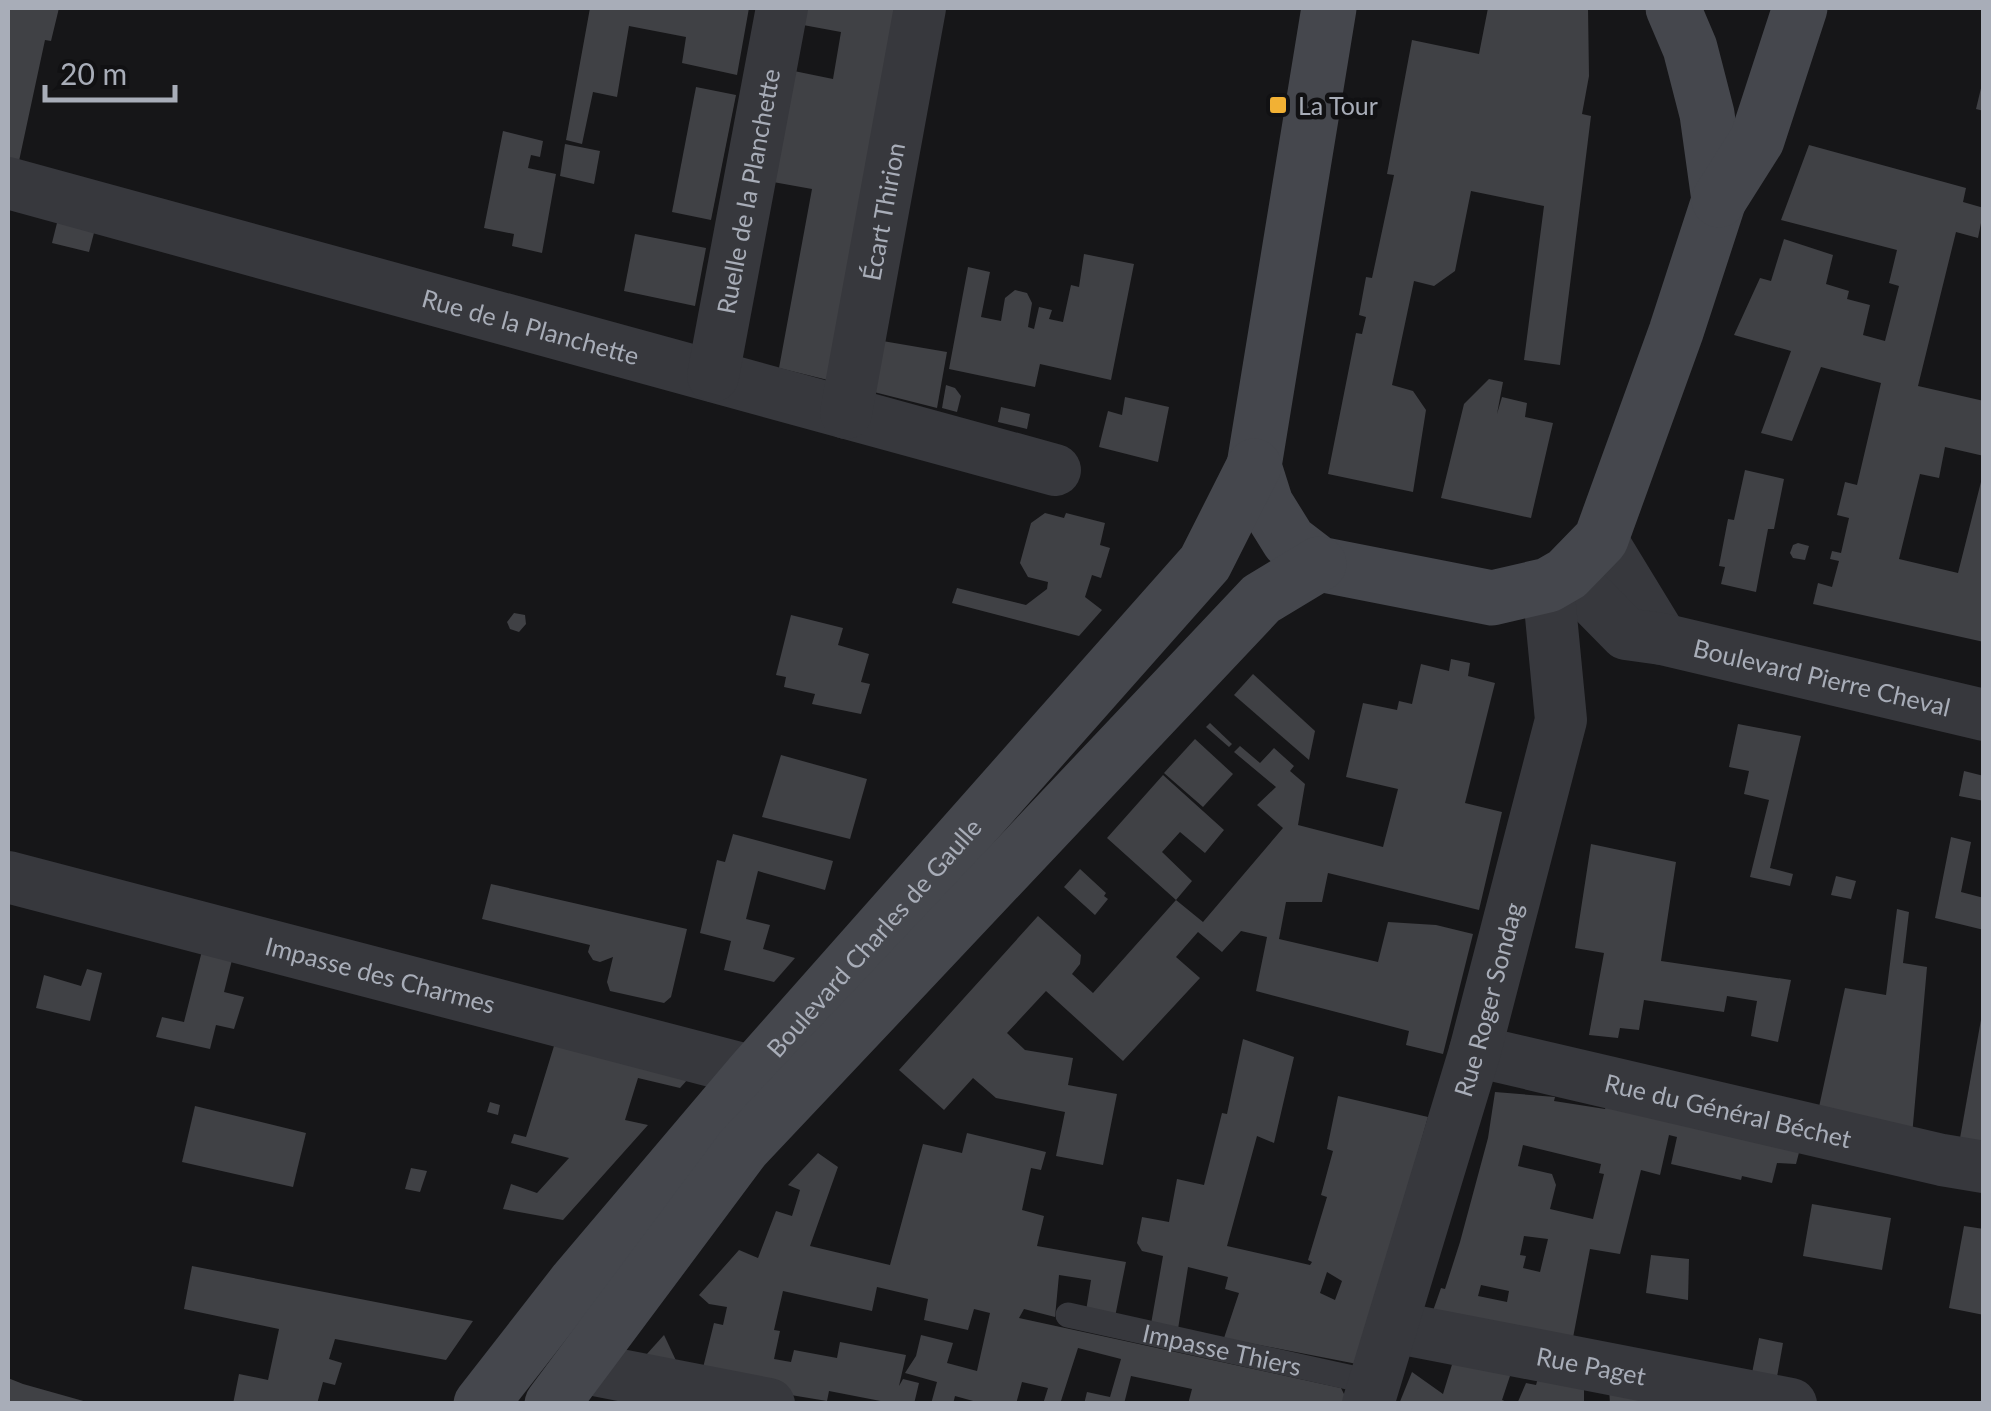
<svg xmlns="http://www.w3.org/2000/svg" width="1991" height="1411" font-family="Lato,sans-serif">
  <rect width="100%" height="100%" fill="#161618"/>
  <g fill="#404145" fill-rule="evenodd">
    <path d="M8,8h51l-8,33 -6,-1 -26,121 -11,-3z"/>
    <path d="M590,8h159l-12,67 -55,-12 4,-26 -57,-11 -12,71 -24,-5 -11,52 -16,-4z"/>
    <path d="M807,8h94l-69,373 -53,-13 33,-179 -39,-7 21,-111 39,8 8,-47 -38,-7z"/>
    <path d="M1488,8h100l1,68 -7,38 9,2 -31,249 -36,-5 20,-154 -73,-15 -16,80 -21,15 -20,-5 -22,104 21,6 13,19 -13,82 -85,-18 28,-141 6,1 4,-17 -7,-2 7,-38 6,1 22,-103 -7,-1 25,-134 67,14z"/>
    <path d="M1982,84h2v27l-8,-2z"/>
    <path d="M696,87l40,8 -25,125 -39,-8z"/>
    <path d="M503,131l40,10 -3,16 -9,-2 -3,13 28,6 -14,79 -30,-7 2,-12 -30,-6z"/>
    <path d="M565,144l35,7 -6,33 -34,-8z"/>
    <path d="M1809,145l157,43 -3,14 21,6 -6,30 -22,-6 -38,154 66,15v55l-39,-9 -6,31 -19,-4 -21,85 59,14 26,-103v172l-171,-38 5,-21 14,4 7,-26 -9,-2 2,-8 9,2 8,-35 -12,-3 8,-33 12,3 24,-102 -60,-16 -29,74 -31,-8 30,-82 -57,-16 26,-57 11,3 13,-42 49,16 -7,29 23,7 -2,8 23,6 -7,30 22,6 14,-55 -10,-3 8,-33 -116,-30z"/>
    <path d="M58,219l37,10 -6,23 -37,-9z"/>
    <path d="M635,234l71,14 -11,58 -71,-15z"/>
    <path d="M1084,254l50,10 -23,116 -71,-16 -5,23 -86,-18 19,-102 22,5 -9,45 20,4 4,-23 10,-8 12,3 5,10 -4,24 6,2 5,-22 13,3 -3,9 14,3 8,-37 8,2z"/>
    <path d="M865,338l82,14 -10,56 -67,-17z"/>
    <path d="M1489,379l14,3 -6,32 5,-17 25,6 -2,14 28,6 -22,95 -90,-20 23,-94z"/>
    <path d="M946,385l9,3 6,8 -4,16 -15,-4z"/>
    <path d="M1125,397l44,10 -11,55 -59,-15 9,-36 14,4z"/>
    <path d="M1001,407l29,7 -3,15 -29,-7z"/>
    <path d="M1745,470l39,9 -10,50h-6l-12,63 -35,-8 4,-17 -6,-1 9,-47 6,1z"/>
    <path d="M1045,513l19,5 2,-5 39,10 -5,22 10,3 -9,30 -9,-3 -7,22 17,13 -23,26 -127,-33 5,-15 69,17 21,-16 1,-7 -20,-5 -8,-14 11,-40z"/>
    <path d="M1798,543l11,3 -4,14 -12,-2 -3,-5 3,-8z"/>
    <path d="M514,613l11,2 1,9 -7,8 -9,-3 -3,-7z"/>
    <path d="M791,615l52,13 -5,17 31,9 -8,28 9,2 -9,30 -49,-10 3,-10 -31,-7 2,-10 -10,-2z"/>
    <path d="M1451,659l19,4 -2,13 27,7 -30,120 37,9 -23,98 -151,-37 -6,29h-36l-7,37 99,23 10,-40 48,3 37,9 -30,120 -37,-9 3,-14 -153,-40 11,-54 -26,-6 -19,21 -24,-20 -22,25 24,21 -77,83 -77,-70 -39,42 18,17 48,8 -5,27 49,9 -14,71 -47,-9 9,-44 -69,-14 -23,-20 -29,32 -45,-40 139,-154 43,39 -1,9 -8,10 21,19 83,-93 27,22 80,-94 -26,-23 19,-18 -42,-35 6,-6 20,17 14,-15 20,18 -4,5 15,13 -7,41 85,22 15,-58 -52,-12 17,-74 34,7 2,-9 13,3 9,-40 28,7z"/>
    <path d="M1253,674l62,57 -6,29 -75,-65z"/>
    <path d="M1210,723l22,21 -3,3 -23,-20z"/>
    <path d="M1738,724l63,12 -31,132 23,6 -3,12 -40,-9 19,-77 -25,-6 5,-23 -20,-4z"/>
    <path d="M1195,739l38,35 -30,33 -39,-34z"/>
    <path d="M781,755l86,24 -17,60 -88,-22z"/>
    <path d="M1964,771l20,5v25l-25,-5z"/>
    <path d="M1163,775l61,55 -19,23 -25,-21 -18,20 30,29 -16,19 -69,-62z"/>
    <path d="M733,834l100,27 -8,29 -67,-19 -12,48 24,6 -7,24 32,9 -21,24 -50,-12 7,-29 -31,-8 17,-73 8,2z"/>
    <path d="M1951,837l20,5 -10,50 23,6v32l-49,-12z"/>
    <path d="M1591,844l85,18 -15,99 130,19 -13,62 -27,-6 6,-35 -30,-5 -3,16 -80,-12 -5,30 -19,-2 -2,10 -29,-3 15,-82 -29,-5z"/>
    <path d="M1080,869l26,24 -2,3 4,3 -13,16 -31,-28z"/>
    <path d="M1836,876l20,5 -5,18 -20,-4z"/>
    <path d="M491,884l196,45 -16,68 -7,6 -54,-12 -3,-9 6,-25 -13,5 -7,-2 -5,-8 2,-7 -108,-26z"/>
    <path d="M1897,909l12,3 -6,51 24,4 -15,169 -95,-20 28,-128 41,7z"/>
    <path d="M204,943l30,9 -10,40 20,5 -10,32 -18,-4 -6,24 -54,-12 6,-20 22,5z"/>
    <path d="M87,969l15,4 -12,48 -54,-13 8,-33 37,11z"/>
    <path d="M1982,1014h2v135l-25,-5z"/>
    <path d="M558,1033l139,36 -17,19 -42,-10 -13,42 23,5 -85,95 -60,-11 8,-25 26,9 32,-35 -58,-15 3,-9 12,3z"/>
    <path d="M1243,1039l51,18 -20,86 -17,-7 -30,110 83,19 2,-3 -4,-2 19,-63 -6,-2 12,-44 -6,-2 11,-53 90,21 -71,247 -133,-26 15,-45 -14,-4 3,-12 -40,-10 -10,62 -27,-5 12,-68 -21,-5 -5,-8 5,-26 27,5 8,-43 27,6 18,-72 5,1zM1327,1272l15,9 -7,19 -15,-7z"/>
    <path d="M1495,1092l60,5 -1,4 51,8 3,-7 193,43 -5,19 -19,-1 -5,20 -30,-7 -1,4 -70,-16 6,-27 -8,-2 -9,40 -19,-5 -21,84 -30,-5 -19,99 -143,-23 13,-37 4,1 15,-47 28,-104zM1523,1145l78,19 -2,9 5,1 -11,45 -43,-10 6,-24 -4,-11 -34,-8zM1524,1236l24,3 -8,33 -17,-4 3,-12 -6,-1zM1481,1285l28,6 -2,11 -29,-6z"/>
    <path d="M490,1102l10,3 -2,10 -11,-3z"/>
    <path d="M195,1106l111,27 -13,54 -111,-25z"/>
    <path d="M967,1133l79,19 -5,18 -10,-2 -9,42 22,6 -7,30 89,16 -11,55 -29,-6 5,-31 -32,-5 -4,42 -31,-8 -5,9 322,70 5,10 -2,6h-156l4,-15 -61,-13 -7,28h-40l3,-12 23,5 11,-38 -43,-11 -18,56h-17l5,-16 -26,-6 -6,22h-32l-29,-8 -2,8h-22l6,-22 -32,-9 11,-17 5,-21 32,8 -6,20 30,8 13,-58 -16,-4 -6,21 -44,-10 4,-21 -51,-12 -5,24 -89,-20 -9,39 6,1 -6,28 17,3 3,-12 43,8 3,-16 66,13 -7,31 4,-7 16,4 -5,21h-18l-67,-13 -2,10 -127,-21 14,-57 9,2 4,-18 -18,-3 -10,-9 40,-45 19,8 18,-47 16,5 8,-26 -12,-5 30,-32 20,14 -28,79 80,19 33,-121 39,9z"/>
    <path d="M411,1168l16,3 -7,21 -15,-3z"/>
    <path d="M1812,1204l79,14 -9,52 -79,-14z"/>
    <path d="M1964,1226l20,3v86l-35,-7z"/>
    <path d="M1651,1255l38,4 -1,41 -42,-7z"/>
    <path d="M192,1266l281,55 -27,39 -111,-21 -6,20 13,4 -7,22 -12,-3 -6,22h-84l6,-30 29,6 11,-51 -95,-20z"/>
    <path d="M664,1335l15,32 -33,-12z"/>
    <path d="M1759,1338l24,5 -8,45 -25,-5z"/>
    <path d="M1454,1358l58,12 -10,30 10,4h-113l13,-32 31,22z"/>
    <path d="M1539,1375l45,9v20h-67l9,-21 10,2z"/>
    <path d="M8,1378l15,6 71,20h-86z"/>
    <path d="M1609,1388l68,16h-67z"/>
  </g>
  <g fill="none" stroke-linecap="round" stroke-linejoin="round">
    <path stroke="#37383d" stroke-width="25" id="s1" d="M1068,1315l307,68"/>
    <g stroke="#37383d" stroke-width="52">
      <path id="s2" d="M8,183l1047,287"/>
      <path id="s3" d="M713,376l69,-368"/>
      <path id="s4" d="M846,413l74,-405"/>
      <path d="M1601,539l61,100"/>
      <path id="s5" d="M1567,574l59,60 36,5 322,76"/>
      <path id="s6" d="M8,877l746,195"/>
      <path id="s7" d="M1475,1051l467,109 42,7"/>
      <path id="s8" d="M1393,1327l398,77"/>
      <path d="M579,1367l190,37"/>
      <path id="s9" d="M1368,1404l107,-353 86,-331 -13,-135"/>
    </g>
    <g stroke="#45474d" stroke-width="55">
      <path d="M1329,8l-75,458 12,38 23,37 30,23 173,34 56,-13 19,-11 34,-35 75,-207 43,-132 -12,-86 -17,-66 -17,-40"/>
      <path d="M1719,200l38,-60 43,-132"/>
      <path id="s10" d="M481,1404l95,-122 178,-210 451,-509 49,-97"/>
      <path d="M552,1404l191,-256 518,-549 58,-35"/>
    </g>
  </g>
  <rect fill="#f2b134" stroke="#111113" stroke-width="4" x="1268" y="95" width="20" height="20" rx="5"/>
  <g text-anchor="middle" dominant-baseline="central" stroke-width="9" stroke-linejoin="round" paint-order="stroke">
    <g font-size="25" fill="#a8adb8" stroke="#111113" text-anchor="start">
      <text x="1298" y="105">La Tour</text>
    </g>
    <g font-size="25" fill="#a8adb8" stroke="#111113">
      <text stroke="none"><textPath href="#s3" startOffset="188">Ruelle de la Planchette</textPath></text>
      <text stroke="none"><textPath href="#s4" startOffset="205">Écart Thirion</textPath></text>
      <text stroke="none"><textPath href="#s2" startOffset="542">Rue de la Planchette</textPath></text>
      <text stroke="none"><textPath href="#s5" startOffset="285">Boulevard Pierre Cheval</textPath></text>
      <text stroke="none"><textPath href="#s10" startOffset="610">Boulevard Charles de Gaulle</textPath></text>
      <text stroke="none"><textPath href="#s6" startOffset="385">Impasse des Charmes</textPath></text>
      <text stroke="none"><textPath href="#s9" startOffset="422">Rue Roger Sondag</textPath></text>
      <text stroke="none"><textPath href="#s7" startOffset="260">Rue du Général Béchet</textPath></text>
      <text stroke="none"><textPath href="#s1" startOffset="158">Impasse Thiers</textPath></text>
      <text stroke="none"><textPath href="#s8" startOffset="202">Rue Paget</textPath></text>
    </g>
  </g>
  <rect width="1991" height="1411" fill="none" stroke="#a8adb8" stroke-width="20"/>
  <path d="M45 85v15h130v-15" fill="none" stroke="#a8adb8" stroke-width="5"/>
  <text x="60" y="85" font-size="30" fill="#a8adb8" stroke="#111113" stroke-width="8" paint-order="stroke">20 m</text>
</svg>
